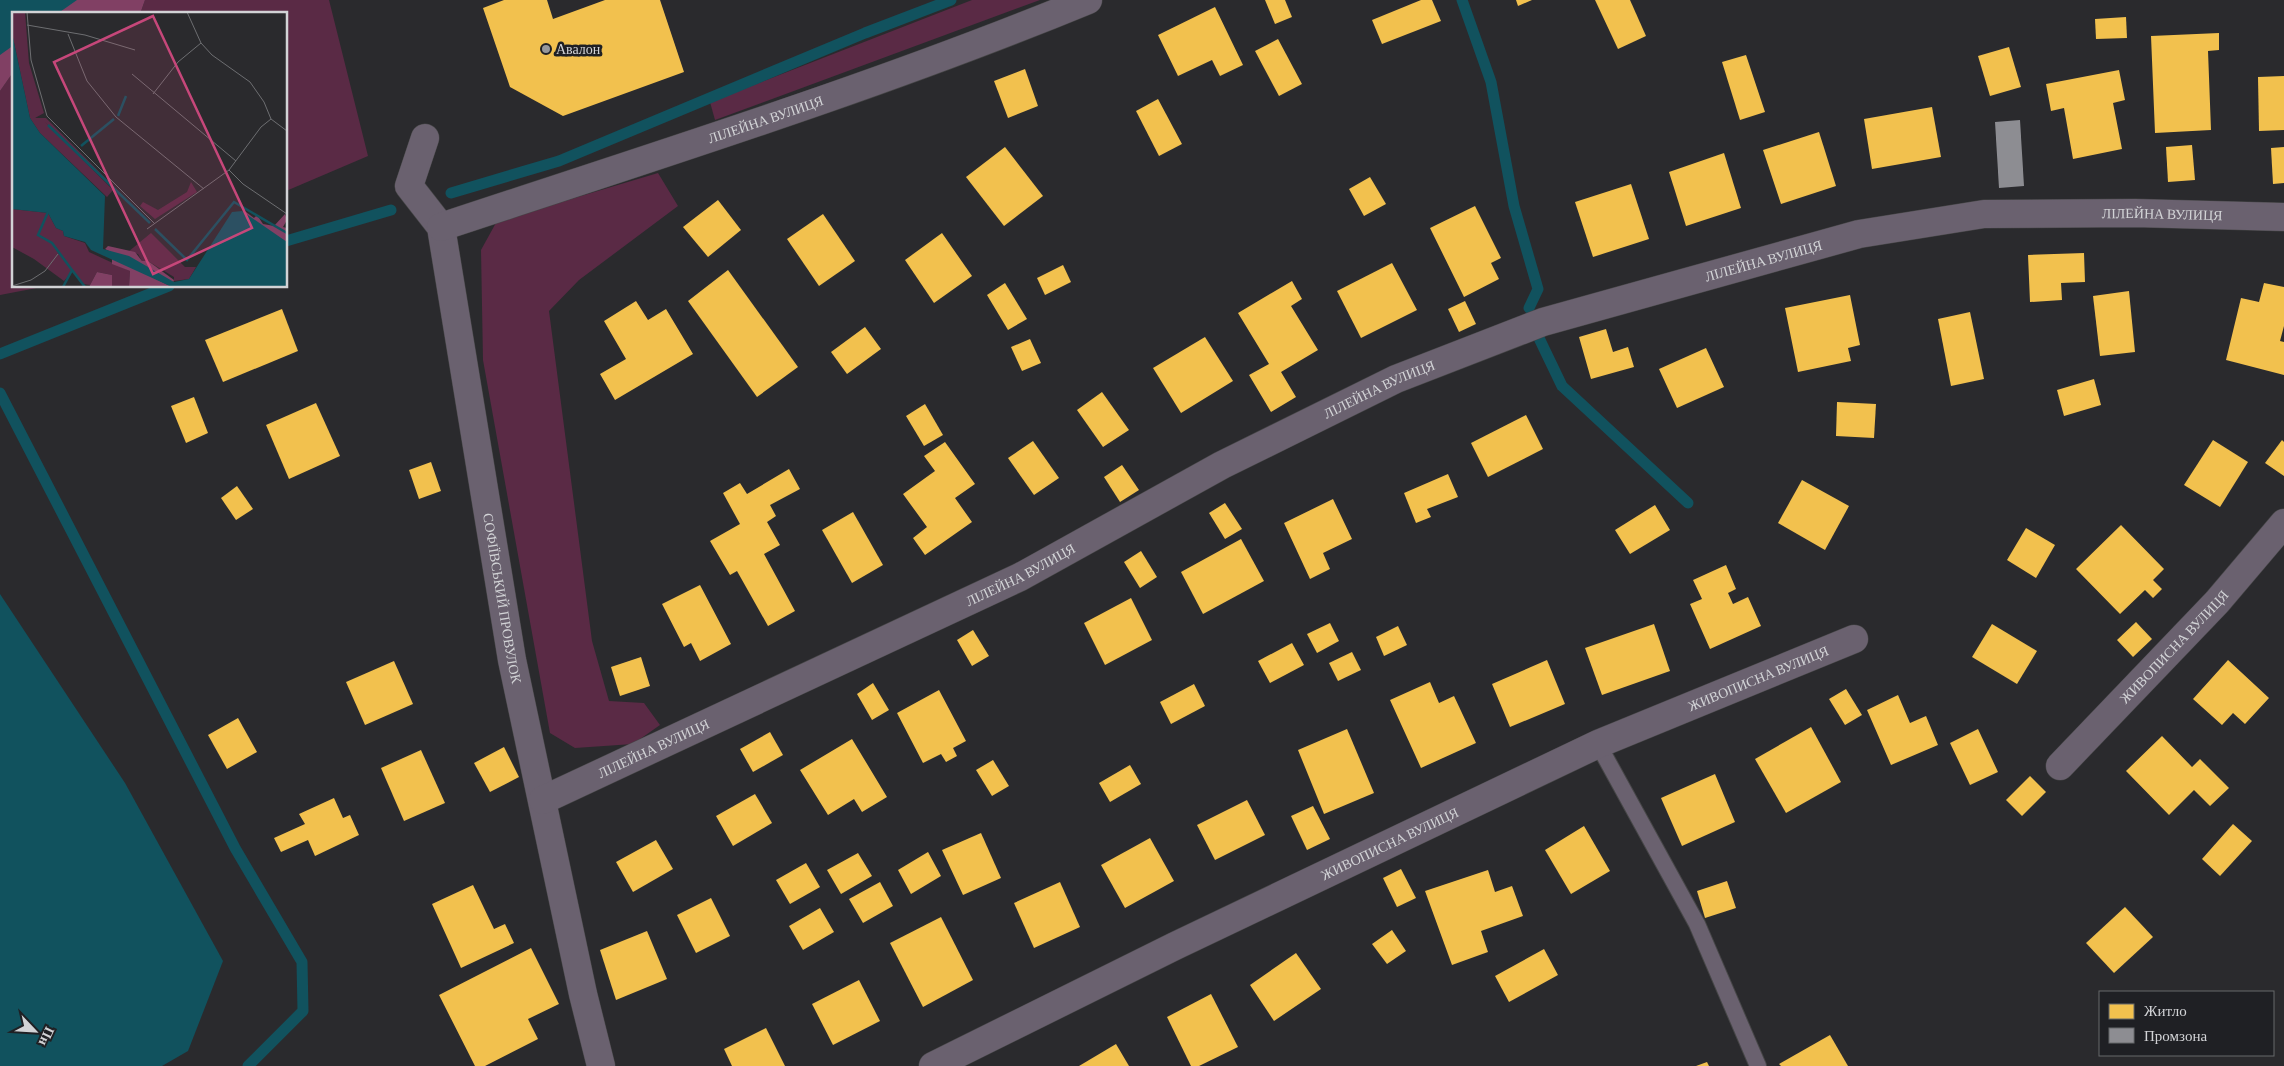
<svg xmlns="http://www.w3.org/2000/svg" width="2284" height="1066" font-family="'Crimson Pro',serif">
  <rect width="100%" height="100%" fill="#2a2a2d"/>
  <g fill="#5a2a45">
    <path d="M145,0h184l39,156 -82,35v-177h-146z"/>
    <path d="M972,0h68l-325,120 -5,-18z"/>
    <path d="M14,71v215h33l-47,9v-204z"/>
    <path d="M658,173l20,33 -99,74 -30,31 43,330 17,60 35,2 16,22 -27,19 -58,4 -25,-15 -67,-373 -2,-110 16,-29z"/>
  </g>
  <g fill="#814064">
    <path d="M53,0h92l-5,14h-109z"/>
    <path d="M14,25v46l-14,20v-58z"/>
  </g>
  <g fill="#11525e">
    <path d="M0,0h77l-20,14h-43v31l-14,10z"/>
    <path d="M0,594l125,189 98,178 -35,90 -26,15h-162z"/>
  </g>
  <g fill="#f2c14e">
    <path d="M504,0h43l6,19 52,-19h55l24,72 -121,44 -53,-29 -27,-79z"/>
    <path d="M1265,0h20l7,17 -17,7z"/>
    <path d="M1421,0h11l9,21 -59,23 -10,-24z"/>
    <path d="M1516,0h16l-14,6z"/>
    <path d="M1595,0h35l16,36 -28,13z"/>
    <path d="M1215,7l28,58 -23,11 -8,-16 -34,16 -20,-41z"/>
    <path d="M2126,17l1,21 -31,1 -1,-20z"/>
    <path d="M2219,33v17l-11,1 3,79 -56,3 -4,-97z"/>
    <path d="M1278,39l24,45 -23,12 -24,-45z"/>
    <path d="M2009,47l12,40 -31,9 -12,-40z"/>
    <path d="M1746,55l19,57 -25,8 -18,-58z"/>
    <path d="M1025,69l13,37 -30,12 -14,-37z"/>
    <path d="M2119,70l6,30 -12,3 9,46 -49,10 -9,-51 -13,3 -5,-27z"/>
    <path d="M2284,76v54l-25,1 -1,-54z"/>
    <path d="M1158,99l24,45 -23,12 -23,-45z"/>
    <path d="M1932,107l9,50 -69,12 -8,-50z"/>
    <path d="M1819,132l17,54 -55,18 -18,-54z"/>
    <path d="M2192,145l3,35 -27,2 -2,-35z"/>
    <path d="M1005,147l38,49 -39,30 -38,-49z"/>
    <path d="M2284,147v36l-11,1 -2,-36z"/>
    <path d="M1724,153l17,55 -55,18 -17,-54z"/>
    <path d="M1370,177l16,27 -22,12 -15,-27z"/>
    <path d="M1631,184l18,55 -56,18 -18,-55z"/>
    <path d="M718,200l23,30 -33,27 -25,-30z"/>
    <path d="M1475,206l26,52 -10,5 8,16 -35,18 -34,-69z"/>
    <path d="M823,214l32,47 -36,25 -32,-47z"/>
    <path d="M942,233l30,43 -38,27 -29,-43z"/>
    <path d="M2084,253l1,29 -24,1 1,17 -32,2 -2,-47z"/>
    <path d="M1392,263l25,47 -56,28 -24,-47z"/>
    <path d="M1063,265l8,17 -26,13 -8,-17z"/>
    <path d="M728,270l70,97 -41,30 -69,-96z"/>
    <path d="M1292,281l10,18 -11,7 27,44 -37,22 15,25 -25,15 -22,-37 20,-11 -31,-51z"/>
    <path d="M1005,283l22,36 -19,11 -21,-35z"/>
    <path d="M2264,283l20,4v39l-4,15 4,1v33l-58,-15 15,-62 18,4z"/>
    <path d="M2129,291l6,61 -35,4 -7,-60z"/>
    <path d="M1850,295l10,50 -12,3 3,13 -53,11 -13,-64z"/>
    <path d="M636,301l12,19 18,-11 27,45 -78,46 -15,-26 26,-15 -22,-38z"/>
    <path d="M1465,301l11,23 -17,8 -11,-23z"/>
    <path d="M282,309l16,42 -75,31 -18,-42z"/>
    <path d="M1970,312l14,67 -33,7 -13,-67z"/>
    <path d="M865,327l16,22 -34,25 -16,-22z"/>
    <path d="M1606,329l7,23 15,-5 6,20 -43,12 -12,-42z"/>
    <path d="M1205,337l28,44 -52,32 -28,-45z"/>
    <path d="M1030,339l11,24 -19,8 -11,-24z"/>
    <path d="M1706,348l18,39 -47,21 -18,-39z"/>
    <path d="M2094,379l7,26 -37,11 -7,-26z"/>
    <path d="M1102,392l27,38 -26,17 -26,-37z"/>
    <path d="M194,397l14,36 -22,10 -15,-37z"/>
    <path d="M1837,402l39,2 -2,34 -38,-2z"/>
    <path d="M316,403l24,53 -51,23 -23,-54z"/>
    <path d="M925,404l18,31 -19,11 -18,-30z"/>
    <path d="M1526,415l17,34 -55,28 -17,-34z"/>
    <path d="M2213,440l35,22 -28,45 -36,-22z"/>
    <path d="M2282,440l2,2v34l-19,-13z"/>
    <path d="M1033,441l26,37 -25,17 -26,-37z"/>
    <path d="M945,442l30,42 -20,14 17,24 -47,33 -12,-17 14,-11 -24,-33 32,-23 -11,-15z"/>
    <path d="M431,462l10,29 -22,8 -10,-29z"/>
    <path d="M1122,465l17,25 -19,12 -16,-25z"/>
    <path d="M789,469l11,20 -30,16 6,11 -9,6 13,23 -16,9 31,57 -27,15 -31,-55 -7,4 -20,-34 30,-17 -17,-31 17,-10 7,11z"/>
    <path d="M1448,474l10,23 -31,12 4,8 -15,6 -12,-30z"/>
    <path d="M1802,480l47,26 -24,44 -47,-27z"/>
    <path d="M237,486l16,23 -17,11 -15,-22z"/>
    <path d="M1333,499l19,40 -29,14 7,16 -20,10 -26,-56z"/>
    <path d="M1225,503l17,26 -17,10 -16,-26z"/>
    <path d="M1655,505l15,25 -40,24 -15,-24z"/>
    <path d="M853,512l30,53 -31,18 -30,-53z"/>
    <path d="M2121,525l43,44 -11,11 9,9 -9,9 -8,-8 -25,24 -44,-45z"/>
    <path d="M2026,528l29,17 -19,33 -29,-18z"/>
    <path d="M1241,539l23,42 -61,33 -22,-42z"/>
    <path d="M1141,551l16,26 -17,11 -16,-26z"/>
    <path d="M1726,565l10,24 -8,4 5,11 15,-7 13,29 -51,23 -20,-45 12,-5 -9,-19z"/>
    <path d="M700,585l31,59 -31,17 -9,-18 -7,4 -22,-43z"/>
    <path d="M1131,598l21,42 -47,25 -21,-42z"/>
    <path d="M2136,622l16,17 -19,18 -16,-17z"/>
    <path d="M1330,623l9,18 -22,12 -10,-19z"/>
    <path d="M1654,624l16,47 -68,24 -17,-47z"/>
    <path d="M1992,624l45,27 -20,33 -45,-27z"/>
    <path d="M1398,626l9,19 -23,11 -8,-19z"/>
    <path d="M973,630l16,26 -17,10 -15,-26z"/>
    <path d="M1292,643l12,22 -34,18 -12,-22z"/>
    <path d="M1352,652l9,18 -23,11 -9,-18z"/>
    <path d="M641,657l9,29 -30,10 -9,-29z"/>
    <path d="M1547,660l18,44 -55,23 -18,-43z"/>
    <path d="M2228,660l41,38 -24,26 -12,-11 -11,12 -29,-26z"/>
    <path d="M394,661l19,43 -48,21 -19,-43z"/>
    <path d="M1430,682l9,21 15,-7 22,47 -55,25 -31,-68z"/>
    <path d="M873,683l16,27 -17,10 -15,-26z"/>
    <path d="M1194,684l11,22 -34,18 -11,-22z"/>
    <path d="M1846,689l16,26 -17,10 -16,-26z"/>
    <path d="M939,690l27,51 -13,7 4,8 -11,6 -5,-8 -18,9 -26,-50z"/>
    <path d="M1898,695l12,28 16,-7 12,29 -47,20 -24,-55z"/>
    <path d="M238,718l19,34 -30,17 -19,-34z"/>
    <path d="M1811,727l30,55 -55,31 -31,-54z"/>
    <path d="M1347,729l27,64 -50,21 -26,-64z"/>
    <path d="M1978,729l20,43 -28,13 -20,-42z"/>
    <path d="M770,732l13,23 -30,17 -13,-23z"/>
    <path d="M2162,736l30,31 8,-8 29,29 -19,18 -16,-16 -25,25 -43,-44z"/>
    <path d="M852,739l35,58 -25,15 -8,-13 -26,16 -28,-45z"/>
    <path d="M504,747l15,30 -29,15 -16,-29z"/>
    <path d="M421,750l24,53 -41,18 -23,-53z"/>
    <path d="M993,760l16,26 -17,10 -16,-26z"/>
    <path d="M1130,765l11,19 -31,18 -11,-19z"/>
    <path d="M1715,774l20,48 -53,24 -21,-48z"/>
    <path d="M2030,776l16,16 -24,24 -16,-16z"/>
    <path d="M755,794l17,29 -39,23 -17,-30z"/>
    <path d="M334,798l9,20 7,-3 9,20 -44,21 -7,-16 -27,12 -7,-14 31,-14 -6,-10z"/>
    <path d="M1247,800l18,35 -50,25 -18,-35z"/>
    <path d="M1313,806l17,33 -23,11 -16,-34z"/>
    <path d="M2233,824l19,17 -32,35 -18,-17z"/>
    <path d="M1584,826l26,45 -39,23 -26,-44z"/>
    <path d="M981,833l20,45 -38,17 -21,-45z"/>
    <path d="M1150,838l24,43 -49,27 -24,-43z"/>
    <path d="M656,840l17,29 -40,23 -17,-30z"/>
    <path d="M928,852l13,24 -30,18 -13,-24z"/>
    <path d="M858,853l14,23 -31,18 -14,-24z"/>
    <path d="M806,863l14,24 -30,17 -14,-24z"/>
    <path d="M1401,869l15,29 -19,9 -14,-29z"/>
    <path d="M1488,870l7,22 17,-6 11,30 -42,15 7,21 -36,13 -27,-74z"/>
    <path d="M1727,881l9,27 -31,10 -8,-27z"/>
    <path d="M880,882l13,24 -30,17 -14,-24z"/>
    <path d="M1060,882l20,45 -46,21 -20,-45z"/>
    <path d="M473,885l21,44 11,-5 9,19 -53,25 -29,-64z"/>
    <path d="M711,898l19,38 -34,17 -19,-38z"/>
    <path d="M2125,907l28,30 -39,36 -28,-30z"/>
    <path d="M820,908l14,24 -31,18 -14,-24z"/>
    <path d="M941,917l32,63 -50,27 -33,-64z"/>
    <path d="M1392,930l14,21 -19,13 -15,-20z"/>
    <path d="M647,931l20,48 -51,21 -16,-50z"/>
    <path d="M531,948l28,56 -31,15 10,20 -53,27h-10l-36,-71z"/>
    <path d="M1544,949l14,26 -49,27 -14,-26z"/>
    <path d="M1296,953l25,36 -47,32 -24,-36z"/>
    <path d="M859,980l21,41 -47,24 -21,-41z"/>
    <path d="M1211,994l27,53 -39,19h-8l-24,-49z"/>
    <path d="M766,1028l19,38h-53l-8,-17z"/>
    <path d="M1830,1035l18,31h-67l-2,-2z"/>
    <path d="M1116,1044l13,22h-50z"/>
    <path d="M1707,1062l2,4h-13z"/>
  </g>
  <path fill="#8d8d92" d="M2020,120l4,66 -25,2 -4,-66z"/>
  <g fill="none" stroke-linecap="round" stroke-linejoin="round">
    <g stroke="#11525e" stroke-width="11">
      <path d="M1462,0l29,82 23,124 24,83 -9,19"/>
      <path d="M451,193l108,-32 306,-128 86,-33"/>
      <path d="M286,241l105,-31"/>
      <path d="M1538,336l24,50 126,117"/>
      <path d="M0,354l169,-68"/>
      <path d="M0,393l235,455 67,114 1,49 -55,55"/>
    </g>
    <g stroke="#464647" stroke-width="18">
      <path id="lane" d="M1598,744l99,180 61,142"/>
    </g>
    <g stroke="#464647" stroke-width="29">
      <g id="street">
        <path id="s1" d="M425,138l-16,48 32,41 71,433 71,334 18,72"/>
        <path id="s2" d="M441,227c217,-72 436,-140 647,-227"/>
        <path id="s3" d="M2060,766l157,-164 67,-79"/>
        <path id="s4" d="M543,800l477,-223 202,-112 174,-86 147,-57 316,-88 125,-20 151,-1 149,4"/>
        <path id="s5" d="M933,1066l242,-120 423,-202 256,-105"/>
      </g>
    </g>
    <use href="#lane" stroke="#6a616f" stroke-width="16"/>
    <use href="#street" stroke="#6a616f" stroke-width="28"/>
  </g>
  <circle fill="#97989b" stroke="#1f2024" stroke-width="2" cx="546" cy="49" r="5"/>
  <g text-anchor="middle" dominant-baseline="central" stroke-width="5" stroke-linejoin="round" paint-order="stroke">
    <g font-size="14" fill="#d2d3d6" stroke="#1f2024" text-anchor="start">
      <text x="556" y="49">Авалон</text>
    </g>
    <g font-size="14" fill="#d2d3d6" stroke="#1f2024">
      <text stroke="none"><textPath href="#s2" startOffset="342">ЛІЛЕЙНА ВУЛИЦЯ</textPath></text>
      <text stroke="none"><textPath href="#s4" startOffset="1742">ЛІЛЕЙНА ВУЛИЦЯ</textPath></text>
      <text stroke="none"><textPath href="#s4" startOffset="1338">ЛІЛЕЙНА ВУЛИЦЯ</textPath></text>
      <text stroke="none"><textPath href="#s4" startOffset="932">ЛІЛЕЙНА ВУЛИЦЯ</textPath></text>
      <text stroke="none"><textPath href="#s4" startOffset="528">ЛІЛЕЙНА ВУЛИЦЯ</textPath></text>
      <text stroke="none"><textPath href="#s1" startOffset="479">СОФІЇВСЬКИЙ ПРОВУЛОК</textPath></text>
      <text stroke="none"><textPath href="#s3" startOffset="165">ЖИВОПИСНА ВУЛИЦЯ</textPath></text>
      <text stroke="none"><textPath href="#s5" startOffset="912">ЖИВОПИСНА ВУЛИЦЯ</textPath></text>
      <text stroke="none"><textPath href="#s4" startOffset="122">ЛІЛЕЙНА ВУЛИЦЯ</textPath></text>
      <text stroke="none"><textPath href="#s5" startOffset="508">ЖИВОПИСНА ВУЛИЦЯ</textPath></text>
    </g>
  </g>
  <g transform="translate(12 12)">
    <rect width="275" height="275" fill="#2a2a2d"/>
    <path d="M0,0h13l4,51 15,50 -9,5h11l85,86 -86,-82 68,68 -6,7 -67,-64 -10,-15 -18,-85zM179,170l6,10 -42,27 -15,-13 3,-4 15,8 29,-18zM0,197l36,4 8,15 7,3 1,5 21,7 4,9 41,19 -1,16h-17v-12l-15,-3 -7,13 -7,-1 -10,-13 -9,10 -30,-22 -22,-12zM139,221l34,34h11l-7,12 -15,2v-4l-26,-16h-6l-4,-7 -10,-2z" fill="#5a2a45"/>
    <path d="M234,200l8,6 3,-3 6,9 11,2 11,-12 2,6 -4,7 4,1v17l-45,-30zM96,234l27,6 7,9h6l26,19 -1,3 -68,-34zM100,246l20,9 40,20h-43l1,-16 -18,-7zM85,260l15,3v12h-23z" fill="#814064"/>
    <path d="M0,21l18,85 10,15 65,63 -2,53 26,7 45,26 15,-3 43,-67 10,-1 45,31v45h-115l-81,-37 -6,-8 -21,-6 -1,-5 -7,-3 -8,-15 -36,-4z" fill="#11525e"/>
    <path fill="none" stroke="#11525e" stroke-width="2.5" d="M106,104l8,-20M36,113l102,98M69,134l33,-27M36,200l-10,23 14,8 20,27 -9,17M143,217l32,31 47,-58 53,31M60,258l13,17"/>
    <path fill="none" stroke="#6d6e71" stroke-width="1" d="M15,0l4,48 16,56 108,108M175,0l14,31 11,12 38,27 14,20 7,17 16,12M15,13l58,10 50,15M56,22l19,47 29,36 88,72M120,62l104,87M141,82l25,-32 23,-19M217,158l14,14 44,30M135,217l82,-59 32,-43 10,-8M0,274l19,-6 14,-9 13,-17"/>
    <path fill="#c6477a" fill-opacity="0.15" stroke="#c6477a" stroke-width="2.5" d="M141,4l99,212 -99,46 -99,-212z"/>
    <rect width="275" height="275" fill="none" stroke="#d2d3d6" stroke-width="2.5"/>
  </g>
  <rect x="2099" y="991" width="175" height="65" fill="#1f2024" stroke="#67686b"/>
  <rect x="2109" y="1004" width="25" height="15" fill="#f2c14e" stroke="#67686b"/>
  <text x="2144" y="1016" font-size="15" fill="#d2d3d6">Житло</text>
  <rect x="2109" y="1028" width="25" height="15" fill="#8d8d92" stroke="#67686b"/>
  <text x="2144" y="1041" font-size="15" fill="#d2d3d6">Промзона</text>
  <g transform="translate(35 1031) rotate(115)" stroke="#1f2024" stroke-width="4" paint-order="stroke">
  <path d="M0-4L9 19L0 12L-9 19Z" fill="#d2d3d6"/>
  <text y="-8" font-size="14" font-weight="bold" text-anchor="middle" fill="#d2d3d6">Пн</text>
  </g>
</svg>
